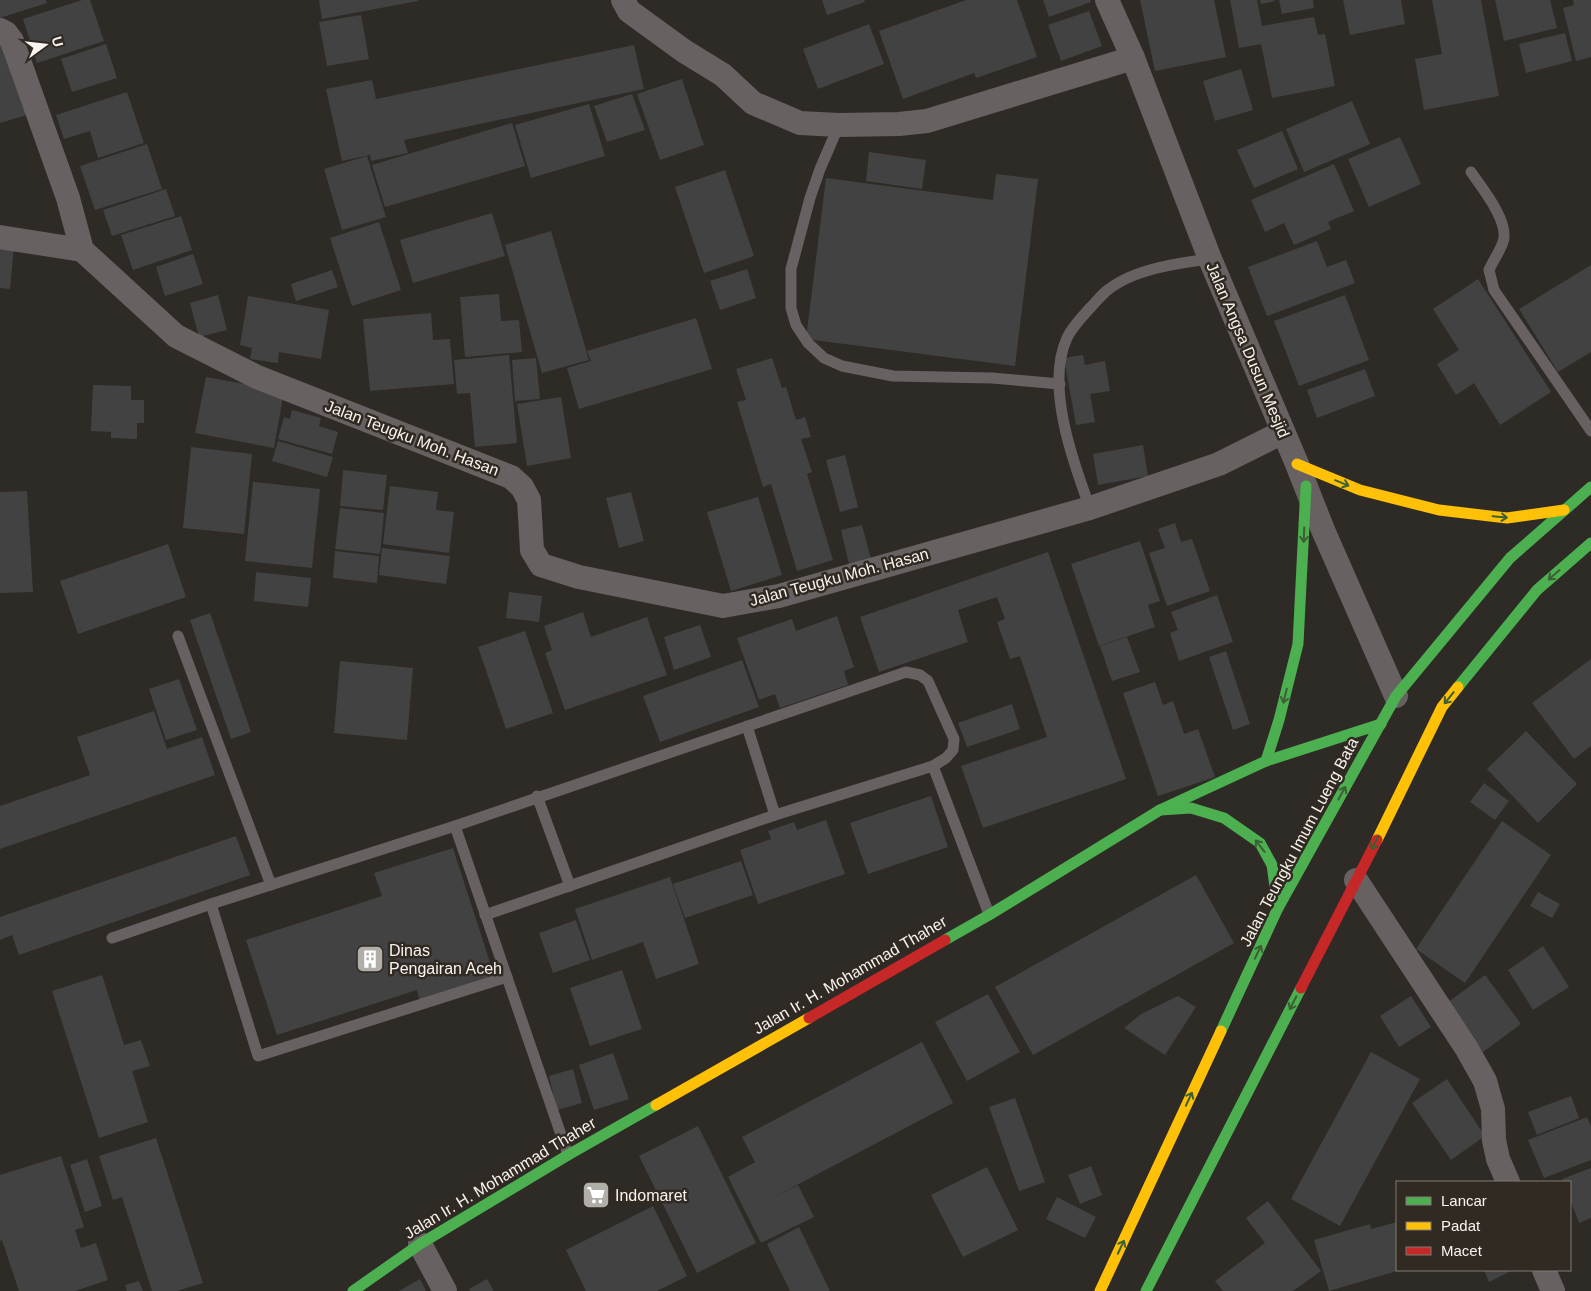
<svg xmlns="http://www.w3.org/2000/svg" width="1591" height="1291" font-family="Arial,sans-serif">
  <rect width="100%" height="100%" fill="#2e2a26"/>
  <g fill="#434242">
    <path d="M0,0h46l1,3 -47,15z"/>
    <path d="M82,0h8l14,41 -67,22 -14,-44z"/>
    <path d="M319,0h99v1l-96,18z"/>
    <path d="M822,0h42l1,2 -38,13z"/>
    <path d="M966,0h51l20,57 -61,21 -2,-5 -71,26 -24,-68z"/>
    <path d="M1043,0h47l1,2 -42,15z"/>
    <path d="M1140,0h74l12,57 -71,14z"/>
    <path d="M1230,0h27l5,26 52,-9 4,18 7,-1 10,52 -63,12 -11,-54 -22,4z"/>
    <path d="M1260,0h14l1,1 -14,3z"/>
    <path d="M1279,0h34l1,8 -32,6z"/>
    <path d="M1343,0h58l4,24 -55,11z"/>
    <path d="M1432,0h49l18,96 -75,14 -9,-51 27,-5z"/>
    <path d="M1495,0h55l7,28 -53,13z"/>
    <path d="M1573,0h18v57l-15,4 -13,-53 11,-3z"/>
    <path d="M1089,11l13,35 -41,15 -13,-36z"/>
    <path d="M361,15l8,44 -42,7 -8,-44z"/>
    <path d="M869,24l15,40 -66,25 -15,-40z"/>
    <path d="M1565,33l7,28 -46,12 -7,-29z"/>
    <path d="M0,38l27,77 -27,8z"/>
    <path d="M106,44l11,34 -45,14 -11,-33z"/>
    <path d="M634,45l10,44 -240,51 4,13 -37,8 -1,-6 -28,6 -16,-72 46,-9 4,19z"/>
    <path d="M1241,69l12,41 -38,11 -12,-40z"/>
    <path d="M682,79l22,66 -44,15 -23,-66z"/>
    <path d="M127,92l17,51 -46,15 -8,-27 -26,8 -8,-24z"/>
    <path d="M632,94l13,36 -38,12 -13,-36z"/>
    <path d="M1352,101l18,43 -66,28 -18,-43z"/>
    <path d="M589,104l16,52 -74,22 -16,-53z"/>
    <path d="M512,123l13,43 -140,41 -13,-42z"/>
    <path d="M1282,131l16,38 -44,19 -17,-38z"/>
    <path d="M1400,137l21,47 -52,23 -21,-48z"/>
    <path d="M147,144l15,45 -67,21 -15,-44z"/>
    <path d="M869,152l57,8 -4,29 -56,-8z"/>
    <path d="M367,156l19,61 -44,13 -18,-61z"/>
    <path d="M1334,164l20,47 -26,11 3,7 -37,16 -10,-22 -19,9 -14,-32z"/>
    <path d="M725,170l29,86 -50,17 -29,-86z"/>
    <path d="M996,174l42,5 -23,187 -209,-27 20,-161 167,22z"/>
    <path d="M166,189l9,27 -63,20 -9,-26z"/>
    <path d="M492,213l13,43 -92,27 -13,-43z"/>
    <path d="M181,216l11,34 -59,20 -12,-35z"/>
    <path d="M379,222l22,68 -49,16 -22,-68z"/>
    <path d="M551,231l38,129 -47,13 -37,-128z"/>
    <path d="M1317,241l10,26 19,-7 9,23 -88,33 -19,-49z"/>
    <path d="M0,245l14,1 -4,43 -10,-1z"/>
    <path d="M193,254l10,30 -38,12 -9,-29z"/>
    <path d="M1591,265v87l-33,20 -39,-63z"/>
    <path d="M747,269l9,29 -36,12 -10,-29z"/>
    <path d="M332,270l6,17 -42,14 -5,-17z"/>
    <path d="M1478,279l73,113 -51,33 -26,-42 -18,12 -19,-31 22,-14 -26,-41z"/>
    <path d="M499,294l2,27 18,-1 3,32 -57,5 -5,-60z"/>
    <path d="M218,295l9,35 -28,7 -9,-34z"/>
    <path d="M1345,295l24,65 -70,26 -25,-65z"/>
    <path d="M248,296l81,14 -8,49 -42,-7 -1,11 -28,-4 2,-11 -12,-3z"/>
    <path d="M431,313l2,27 17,-1 4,45 -84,7 -7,-72z"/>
    <path d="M696,318l16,51 -133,40 -12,-41 24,-7 -4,-10z"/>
    <path d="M509,355l8,88 -42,4 -5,-54 -13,1 -3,-34z"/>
    <path d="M1083,355l2,10 20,-4 5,30 -20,3 5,28 -19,3 -12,-67z"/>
    <path d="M536,358l4,41 -25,2 -3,-41z"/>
    <path d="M772,358l10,30 4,-1 10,33 9,-3 6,20 -10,2 11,33 -5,2 26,86 -36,11 -26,-87 -8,3 -26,-85 9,-2 -10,-31z"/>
    <path d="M1365,369l10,27 -58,22 -10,-28z"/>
    <path d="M206,377l78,14 -10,57 -79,-15z"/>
    <path d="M93,385l38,1v14h13v23h-7v16l-26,-1v-6l-20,-1z"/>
    <path d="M561,397l10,61 -44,8 -10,-62z"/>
    <path d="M292,410l29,8 -2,8 19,6 -6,22 -54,-15 6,-22 6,2z"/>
    <path d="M278,441l55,16 -6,20 -55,-16z"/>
    <path d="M1143,445l5,31 -50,9 -5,-31z"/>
    <path d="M191,447l61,7 -8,80 -61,-6z"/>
    <path d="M845,455l13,52 -18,5 -14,-52z"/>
    <path d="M343,470l44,5 -4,35 -43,-4z"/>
    <path d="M253,482l67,7 -8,79 -67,-7z"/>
    <path d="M390,486l48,6 -2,18 18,2 -5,41 -66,-9z"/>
    <path d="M27,491l6,101 -33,1v-101z"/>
    <path d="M631,492l13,49 -25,7 -13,-50z"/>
    <path d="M758,497l24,78 -51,16 -24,-79z"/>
    <path d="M340,508l44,5 -4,41 -45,-5z"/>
    <path d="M1175,523l6,19 11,-3 18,52 -43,15 -18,-53 16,-5 -7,-19z"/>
    <path d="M862,525l9,34 -22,5 -8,-34z"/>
    <path d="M1140,541l20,60 -12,4 7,22 -56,19 -28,-82z"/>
    <path d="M168,544l18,53 -108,37 -18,-53z"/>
    <path d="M382,548l68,8 -4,28 -67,-9z"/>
    <path d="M335,551l44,5 -2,27 -44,-5z"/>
    <path d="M1048,552l78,227 -143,49 -22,-62 86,-29 -27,-81 -10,3 -13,-37 8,-3 -8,-22 -39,13 10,32 -89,30 -19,-55z"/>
    <path d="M256,572l55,6 -3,29 -54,-6z"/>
    <path d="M509,592l33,4 -3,26 -33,-4z"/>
    <path d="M1217,595l16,47 -54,19 -9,-28 8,-3 -7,-18z"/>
    <path d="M583,612l8,25 56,-20 20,58 -102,35 -20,-57 7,-3 -8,-24z"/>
    <path d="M210,613l41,119 -20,7 -41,-119z"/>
    <path d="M837,616l17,51 -10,4 4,14 -68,23 -5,-14 -16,6 -22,-62 55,-19 4,12z"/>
    <path d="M700,625l11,32 -37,13 -10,-33z"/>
    <path d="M525,631l28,82 -47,16 -28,-82z"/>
    <path d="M1127,637l13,35 -28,9 -12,-35z"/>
    <path d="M1226,651l24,73 -17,6 -24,-73z"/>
    <path d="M1591,659v87l-17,13 -42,-56z"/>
    <path d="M742,660l17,47 -99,35 -17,-46z"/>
    <path d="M340,661l73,7 -6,72 -73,-7z"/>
    <path d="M179,679l18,51 -31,10 -17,-51z"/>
    <path d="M1155,682l8,23 10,-4 11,33 14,-5 17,48 -57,19 -35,-103z"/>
    <path d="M1012,704l8,25 -53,18 -9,-24z"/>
    <path d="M154,711l13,38 35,-12 13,38 -215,74v-43l90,-31 -13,-38z"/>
    <path d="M1526,731l51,53 -39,39 -51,-54z"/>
    <path d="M1484,783l25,18 -14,19 -25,-18z"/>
    <path d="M931,796l17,51 -80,27 -18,-51z"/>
    <path d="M826,820l19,54 -87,30 -18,-54 31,-11 -3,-8 26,-9 3,8z"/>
    <path d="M1502,821l49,34 -86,128 -49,-34z"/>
    <path d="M236,836l14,39 -231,80 -7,-20 -12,5v-23z"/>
    <path d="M453,848l42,130 -75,24 -3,-12 -140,45 -31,-95 136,-44 -8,-23z"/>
    <path d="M741,861l12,34 -68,23 -12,-34z"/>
    <path d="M1196,875l38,68 -201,112 -38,-68z"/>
    <path d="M670,877l29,87 -43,15 -13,-37 -51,18 -17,-51z"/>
    <path d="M1538,892l22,12 -8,14 -22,-12z"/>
    <path d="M576,920l14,40 -37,13 -14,-40z"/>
    <path d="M1543,946l26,41 -36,23 -25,-40z"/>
    <path d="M622,970l20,59 -52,17 -20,-58z"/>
    <path d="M102,975l22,70 17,-5 9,26 -18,5 16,51 -49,16 -47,-147z"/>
    <path d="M1485,975l36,49 -38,28 -36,-49z"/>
    <path d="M988,994l32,58 -53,29 -32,-59z"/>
    <path d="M1178,996l18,11 -31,48 -41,-27 17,-14z"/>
    <path d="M1411,996l20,31 -32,20 -19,-31z"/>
    <path d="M922,1042l31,61 -181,95 26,-13 16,32 -53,26 -33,-66 27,-15 -13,-25z"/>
    <path d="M1371,1052l49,27 -80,147 -49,-27z"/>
    <path d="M613,1053l16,46 -35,11 -15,-45z"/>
    <path d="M573,1069l9,34 -25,7 -8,-34z"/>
    <path d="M1447,1079l38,57 -34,24 -39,-57z"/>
    <path d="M1571,1096l8,22 -42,17 -9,-23z"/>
    <path d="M1015,1098l30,84 -26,9 -30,-84z"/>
    <path d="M1587,1117l4,10v33l-47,18 -16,-38z"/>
    <path d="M698,1126l58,117 -59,30 -58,-117z"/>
    <path d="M156,1138l47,145 -26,8h-25l-30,-94 -9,3 -14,-44z"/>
    <path d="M61,1156l23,71 -9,3 6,18 15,-5 12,37 -33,11h-56l-17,-51 -2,1v-66z"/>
    <path d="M87,1159l15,47 -17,6 -15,-47z"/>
    <path d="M1091,1166l11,29 -22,9 -12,-29z"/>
    <path d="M987,1167l31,63 -55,27 -32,-62z"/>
    <path d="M1591,1168v50l-12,5 -9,-24v-17h-7l-1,-3z"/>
    <path d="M1057,1197l39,20 -11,21 -39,-19z"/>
    <path d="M1268,1201l53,70 -28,20h-70l-8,-10 50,-38 -19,-25z"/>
    <path d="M653,1206l34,70 -30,15h-71l-20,-41z"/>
    <path d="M1397,1222v49l-68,20 -15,-51 56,-16 1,5z"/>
    <path d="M799,1227l31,64h-40l-23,-47z"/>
    <path d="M1484,1270h29l-24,12z"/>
    <path d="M420,1279l6,12h-27z"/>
    <path d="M487,1279l7,12h-24l-1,-2z"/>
    <path d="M139,1281l4,10h-16l-2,-6z"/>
  </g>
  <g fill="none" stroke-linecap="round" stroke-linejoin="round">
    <g stroke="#676162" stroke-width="11">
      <path d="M839,125l-19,44 -10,29 -19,71v39l5,17 12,18 16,15 18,8 51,10 99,2 68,6"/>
      <path d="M1471,172c11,16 39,50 32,70 -3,9 -10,19 -14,28l5,20 97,141"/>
      <path d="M1090,508c-17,-46 -45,-123 -23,-170 5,-11 15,-21 23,-30 6,-6 12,-14 19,-19 26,-20 69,-26 101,-30"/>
      <path d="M178,636l93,249"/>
      <path d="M747,726l28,89"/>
      <path d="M933,766l56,148"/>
      <path d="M537,796l33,90"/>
      <path d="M455,826l113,329"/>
      <path d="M211,904l47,152 249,-79"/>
      <path d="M112,938l99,-34 244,-78 451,-154 14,3 8,6 26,58 -1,11 -7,8 -13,8 -158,49 -290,100"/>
    </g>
    <g stroke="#676162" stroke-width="24">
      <path d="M623,0l6,11 55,40 39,24 30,28 47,20 39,2 60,-1 28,-3 206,-63"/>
      <path d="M1107,0l26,58 77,201 87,205 26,66 73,166"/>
      <path d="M0,30l6,3 6,8 56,157 14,52"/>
      <path d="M0,237l82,13 94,86 81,41 254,100 11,10 7,13 3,50 9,15 38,12 144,29 56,-10 311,-88 129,-44 64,-32"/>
      <path d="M1356,880l111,169 18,32 8,28 1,31 4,19 10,23"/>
      <path d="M420,1244l25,47"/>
      <path d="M1544,1270l9,21"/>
    </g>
    <g stroke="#4caf50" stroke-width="11">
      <path d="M1458,687l79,-97 54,-47"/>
      <path d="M1266,761l13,-41 19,-76 8,-158"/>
      <path d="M1160,810l31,-2 33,10 36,25 12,22 6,43"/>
      <path d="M945,940l44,-25 171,-105 106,-49 115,-37"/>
      <path d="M1221,1031l57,-123 118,-212 114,-138 81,-71"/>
      <path d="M353,1291l67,-47 148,-89 88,-50"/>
      <path d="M1146,1291l155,-303"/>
    </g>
    <g stroke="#ffc107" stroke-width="11">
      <path d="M1297,464l63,26 79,20 68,8 57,-8"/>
      <path d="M1377,840l65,-133 16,-20"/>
      <path d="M656,1105l153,-87"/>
      <path d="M1100,1291l121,-260"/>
    </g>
    <g stroke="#c62828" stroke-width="11">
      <path d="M1301,988l76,-148"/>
      <path d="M809,1018l136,-78"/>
    </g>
  </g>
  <defs><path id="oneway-shaft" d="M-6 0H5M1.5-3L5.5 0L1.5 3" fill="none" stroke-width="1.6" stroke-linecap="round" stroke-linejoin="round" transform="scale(1.25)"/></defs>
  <g stroke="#3c5f34">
    <use href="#oneway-shaft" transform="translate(1342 483) rotate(22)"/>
    <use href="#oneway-shaft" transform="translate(1500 517) rotate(5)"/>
    <use href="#oneway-shaft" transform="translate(1304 535) rotate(92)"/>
    <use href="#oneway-shaft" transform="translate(1554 575) rotate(139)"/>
    <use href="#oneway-shaft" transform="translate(1285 696) rotate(104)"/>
    <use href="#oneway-shaft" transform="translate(1449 698) rotate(129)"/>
    <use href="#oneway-shaft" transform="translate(1342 793) rotate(-61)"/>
    <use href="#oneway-shaft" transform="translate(1375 843) rotate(117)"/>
    <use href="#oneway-shaft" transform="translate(1260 846) rotate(-128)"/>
    <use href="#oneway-shaft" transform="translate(1258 952) rotate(-65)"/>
    <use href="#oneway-shaft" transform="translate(1293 1003) rotate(117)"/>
    <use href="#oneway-shaft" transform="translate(1189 1099) rotate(-65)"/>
    <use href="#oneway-shaft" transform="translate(1121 1247) rotate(-65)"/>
  </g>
  <defs>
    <g id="building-square" transform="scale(1.4375)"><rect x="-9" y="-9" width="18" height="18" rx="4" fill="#b1ada8" stroke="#312a22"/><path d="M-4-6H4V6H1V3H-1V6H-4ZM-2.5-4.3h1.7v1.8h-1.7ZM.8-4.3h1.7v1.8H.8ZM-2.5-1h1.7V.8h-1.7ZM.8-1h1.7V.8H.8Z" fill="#fff"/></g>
    <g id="supermarket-square" transform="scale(1.4375)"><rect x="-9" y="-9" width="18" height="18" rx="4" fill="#b1ada8" stroke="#312a22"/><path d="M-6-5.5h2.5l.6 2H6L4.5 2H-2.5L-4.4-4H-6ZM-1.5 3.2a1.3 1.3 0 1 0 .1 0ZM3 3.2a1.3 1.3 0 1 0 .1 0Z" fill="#fff"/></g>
  </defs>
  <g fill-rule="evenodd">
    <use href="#building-square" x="370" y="959"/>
    <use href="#supermarket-square" x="596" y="1195"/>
  </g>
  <g text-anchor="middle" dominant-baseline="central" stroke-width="5" stroke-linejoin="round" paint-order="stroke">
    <g font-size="16" fill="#f8f3ee" stroke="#312a22">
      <text transform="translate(1248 350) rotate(67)">Jalan Angsa Dusun Mesjid</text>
      <text transform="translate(412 438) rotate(21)">Jalan Teugku Moh. Hasan</text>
      <text transform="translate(839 577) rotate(-15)">Jalan Teugku Moh. Hasan</text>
      <text transform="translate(1299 842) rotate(-62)">Jalan Teungku Imum Lueng Bata</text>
      <text transform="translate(850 975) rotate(-30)">Jalan Ir. H. Mohammad Thaher</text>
      <text transform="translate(500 1178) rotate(-31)">Jalan Ir. H. Mohammad Thaher</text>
    </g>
    <g font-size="16" fill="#f8f3ee" stroke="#312a22" text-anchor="start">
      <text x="389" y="950">Dinas<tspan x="389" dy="18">Pengairan Aceh</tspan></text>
      <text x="615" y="1195">Indomaret</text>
    </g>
  </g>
  <rect x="1396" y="1181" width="175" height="90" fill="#312a22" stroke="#817a74"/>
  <rect x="1406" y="1197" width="25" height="8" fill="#4caf50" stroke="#817a74"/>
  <text x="1441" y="1206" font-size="15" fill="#f8f3ee">Lancar</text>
  <rect x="1406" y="1222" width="25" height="8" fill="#ffc107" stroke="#817a74"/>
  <text x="1441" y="1231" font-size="15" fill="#f8f3ee">Padat</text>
  <rect x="1406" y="1247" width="25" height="8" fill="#c62828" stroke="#817a74"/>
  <text x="1441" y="1256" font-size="15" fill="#f8f3ee">Macet</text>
  <g transform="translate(45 45) rotate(75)" stroke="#312a22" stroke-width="4" paint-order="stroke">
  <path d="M0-4L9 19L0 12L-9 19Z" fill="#f8f3ee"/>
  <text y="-8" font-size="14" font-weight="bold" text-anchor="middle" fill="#f8f3ee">U</text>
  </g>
</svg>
